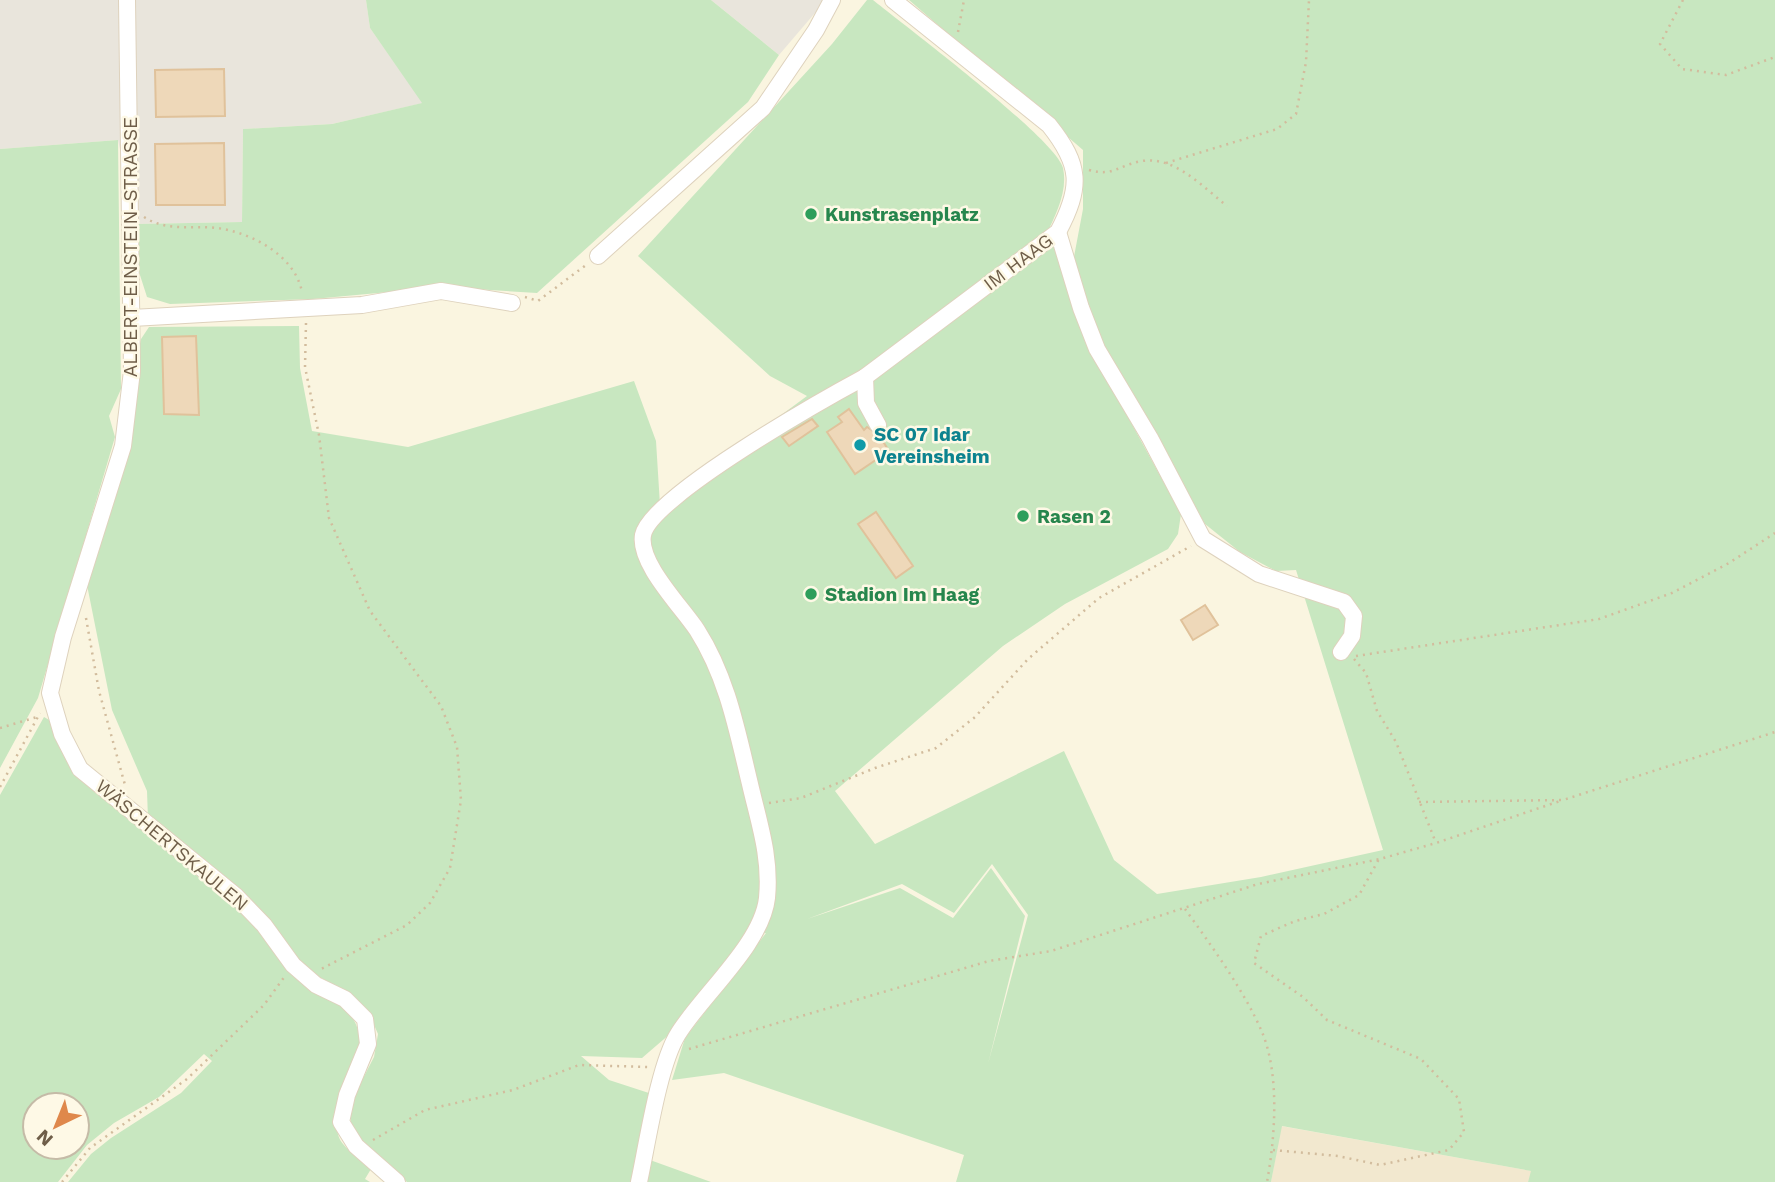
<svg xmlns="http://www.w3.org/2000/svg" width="1775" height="1182" font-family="'Work Sans',sans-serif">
  <rect width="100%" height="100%" fill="#faf5e0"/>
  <path fill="#f2e8cf" d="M1281,1126l251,45 -4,11h-257z"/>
  <g fill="#e9e5dc">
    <path d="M0,0h366l4,28 53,75 -91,21 -89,5 -1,93 -106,2 -18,-84 -118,9z"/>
    <path d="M711,0h115l-47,55z"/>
  </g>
  <g fill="#c8e7c0" fill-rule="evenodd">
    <path d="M366,0h345l68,55 -31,47 -211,191 -94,-6 -130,12 -143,5 -23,-7 -8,-25 -3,-48 106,-2 1,-93 89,-5 90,-21 -52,-75z"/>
    <path d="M867,0h6c32,26 183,139 190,168 5,23 -7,46 -17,67l12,18 35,100 88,161 -3,20 -10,15 -103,55 -62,42 -168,145 40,53 189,-93 50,109 43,34 104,-17 122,-27 -87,-280 -20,1 -36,-19 -35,-28 -104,-184 -28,-78 10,-53v-59l-174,-150h866v1182h-247l3,-11 -249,-45 -11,56h-315l8,-27 -240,-82 -52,7 13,-42 81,-105 -18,1 -77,99 -29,25 -61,-2 28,24 46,15 -23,87h-225l-39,-32 -16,-18 -2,-21 8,-23 16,-31 4,-23 -7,-16 -23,-26 -40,-21 -160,-152 -1,-28 -35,-81 -25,-125 54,-246 8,-12 150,-1 1,42 12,63 96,16 226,-66 22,60 4,64 147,-109 -37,-20 -132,-120 194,-212zM992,864l36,51 -40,149 37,-148 -34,-48 -38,50 -53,-30 -93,31 95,-35 52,29z"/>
    <path d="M118,140l3,249 -12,27 6,21 -77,261 -38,70v-619z"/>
    <path d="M44,717l7,4 5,15 23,42 174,144c13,20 26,39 44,54 20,16 51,26 60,51 14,38 -37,89 -14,117 7,9 19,17 28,25l-6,10 5,3h-302l23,-28 20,-16 70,-45 31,-32 -8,-7 -45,43 -45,26 -27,22 -29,37h-58v-387zM35,1105h42v42h-42z"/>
    <path d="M650,1160l61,22h-66z"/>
  </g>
  <g fill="#eed8b9" stroke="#e0c29b" stroke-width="2">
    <path d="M224,69l1,47 -69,1 -1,-47z"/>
    <path d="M224,143l1,62h-69l-1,-61z"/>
    <path d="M196,336l3,79 -35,-1 -2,-77z"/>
    <path d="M849,409l15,21 3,-3 12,8 10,16 -34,23 -28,-42 15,-10 -4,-5z"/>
    <path d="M812,419l6,7 -29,20 -7,-9z"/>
    <path d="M876,512l37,54 -17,12 -38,-54z"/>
    <path d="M1205,605l13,20 -25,15 -12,-20z"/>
  </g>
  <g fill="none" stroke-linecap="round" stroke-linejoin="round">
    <g stroke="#ded2bd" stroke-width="18">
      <g id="minor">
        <path d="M127,0l5,371 -9,75 -60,191 -13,56 12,41 18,35 156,127 28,29 29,40 23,20 29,14 20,20 3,25 -21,51 -6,27 15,24 41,36"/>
        <path d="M1058,232l23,76 16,41 53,89 53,101 56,35 85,28 10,14 -2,20 -11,16"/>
        <path d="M598,256l165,-148 53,-78 16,-30"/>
        <path d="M132,318l230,-13 79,-14 71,12"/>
        <path d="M878,425l-12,-22 -1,-26 193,-145c24,-45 23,-67 -9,-107l-156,-125"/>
        <path d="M639,1182c8,-37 20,-118 39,-148 24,-39 84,-90 89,-136 4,-41 -8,-75 -17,-114 -13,-54 -23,-107 -53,-154 -16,-24 -59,-67 -54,-95 7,-38 183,-137 222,-158"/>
      </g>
    </g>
    <g stroke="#d2bc9d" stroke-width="2.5" stroke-dasharray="2 5" stroke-linecap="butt">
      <path d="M1683,0l-23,44 22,25 44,6 49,-18"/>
      <path d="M958,32l6,-32"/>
      <path d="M1166,163l111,-34 19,-15 10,-52 3,-62"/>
      <path d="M1089,170c24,7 30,-5 53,-9 33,-5 61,26 85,45"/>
      <path d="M144,217c23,15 47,8 73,11 36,5 78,28 85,64"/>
      <path d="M525,297l13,4 48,-36"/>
      <path d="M306,323l-1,44 14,68 10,83 41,93 71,95 16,41 4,53 -11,68 -20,35 -23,22 -86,44"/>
      <path d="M86,618l13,73 26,94"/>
      <path d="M1356,656l243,-37 73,-26 57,-30 46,-30"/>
      <path d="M1354,659l12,14 11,38 19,31 40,101"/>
      <path d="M0,728l37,-11"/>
      <path d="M0,787l40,-74"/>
      <path d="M1419,802l144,-2 212,-68"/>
      <path d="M769,803l32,-5 74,-30 61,-20 39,-31 53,-58 71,-61 92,-52"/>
      <path d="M1185,909c26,36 60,83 77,123 18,43 13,106 5,150"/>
      <path d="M689,1049l300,-88 62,-10 207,-67 122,-25 56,-16 127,-43"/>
      <path d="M373,1140l52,-30 88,-20 66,-25 69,2"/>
      <path d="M1273,1150l65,6 42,9 69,-15 15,-18 -5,-33 -38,-40 -94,-39 -24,-23 -49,-34 7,-27 34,-15 29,-7 35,-19 20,-36"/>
      <path d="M62,1182l28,-34 97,-69 77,-74 21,-29"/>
    </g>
    <use href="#minor" stroke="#fff" stroke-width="16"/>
  </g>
  <g fill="#2e9e5b" stroke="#fef9e6" stroke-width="2.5">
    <circle cx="811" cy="214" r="7"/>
    <circle cx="1023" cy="516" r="7"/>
    <circle cx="811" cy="594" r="7"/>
  </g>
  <circle fill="#0f9aa8" stroke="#fef9e6" stroke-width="2.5" cx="860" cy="445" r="7"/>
  <g text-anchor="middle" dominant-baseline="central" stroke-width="5" stroke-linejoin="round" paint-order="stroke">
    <g font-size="19" font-weight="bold" fill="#27864d" stroke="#fef9e6" text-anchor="start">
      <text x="825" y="214">Kunstrasenplatz</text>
      <text x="1037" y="516">Rasen 2</text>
      <text x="825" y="594">Stadion Im Haag</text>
    </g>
    <g font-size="19" fill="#6f5e49" stroke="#fef9e6">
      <text transform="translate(130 247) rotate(-90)">ALBERT-EINSTEIN-STRASSE</text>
      <text transform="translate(1018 262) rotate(-37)">IM HAAG</text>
      <text transform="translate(172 845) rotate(40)">WÄSCHERTSKAULEN</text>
    </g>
    <g font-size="19" font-weight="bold" fill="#0d838f" stroke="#fef9e6" text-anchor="start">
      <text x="874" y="434">SC 07 Idar<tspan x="874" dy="22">Vereinsheim</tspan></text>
    </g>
  </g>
  <g transform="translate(56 1126) rotate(223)"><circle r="33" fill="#fef9e6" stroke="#c5bba7" stroke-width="2"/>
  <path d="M0-5L12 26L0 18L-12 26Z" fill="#df884b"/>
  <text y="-10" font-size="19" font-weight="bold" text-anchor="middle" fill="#6f5e49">N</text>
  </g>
</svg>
